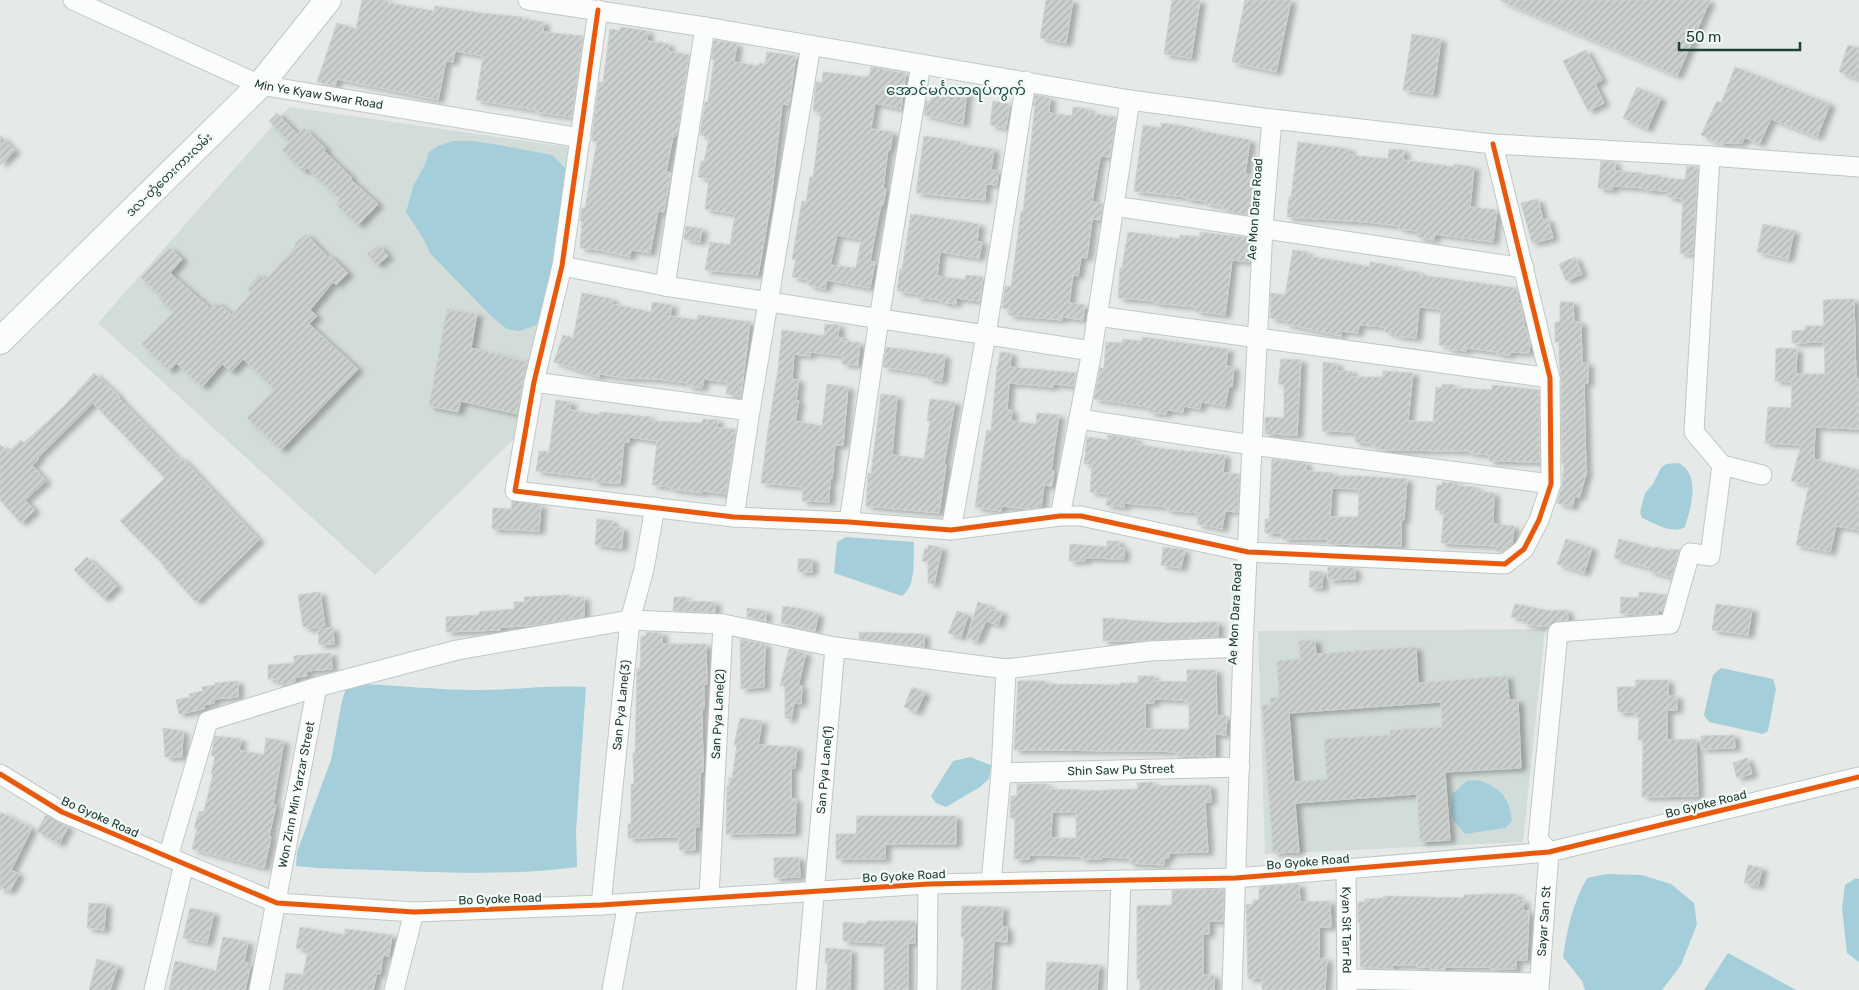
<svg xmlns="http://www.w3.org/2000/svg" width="1859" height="990" font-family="Rubik,'Noto Sans Myanmar',sans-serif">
  <defs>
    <pattern id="building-hatch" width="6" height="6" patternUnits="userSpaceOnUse" patternTransform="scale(1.25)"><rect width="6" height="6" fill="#ccd1cf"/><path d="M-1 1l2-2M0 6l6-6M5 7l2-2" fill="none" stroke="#afb4b2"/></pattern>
    <filter id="shadow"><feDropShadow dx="5.5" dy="3" stdDeviation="2.5" flood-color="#0004"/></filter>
  </defs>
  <rect width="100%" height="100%" fill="#e5eae8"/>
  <g fill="#d2dcd8">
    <path d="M289,107l285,41 -52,283 -147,144 -277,-252z"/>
    <path d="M1545,629l-22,213 -258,12 -7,-223z"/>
  </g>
  <g fill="#a4cfda">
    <path d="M453,141h19l21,3 59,11 14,14 2,14 -22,122 -10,20 -16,6 -13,-2 -16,-13 -61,-63 -7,-15 -17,-26 8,-28 10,-17 5,-15 9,-6z"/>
    <path d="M1679,463c22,13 12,44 6,64 -12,8 -31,-4 -43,-9l-2,-6 5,-19 8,-9 8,-16 5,-4z"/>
    <path d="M846,537l68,5c-1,17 3,43 -12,54l-68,-23 3,-31z"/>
    <path d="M1721,668l52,11 3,10 -8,42 -5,3 -54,-12 -5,-7 9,-40z"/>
    <path d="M358,684c39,1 78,6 118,6 37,0 74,-5 110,-3l-10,145 1,35c-58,8 -116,6 -175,4 -35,-2 -71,-1 -106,-5l1,-14 34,-92 11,-59 4,-13z"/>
    <path d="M970,757l21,8 -2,14 -9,8 -34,20 -10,-4 -5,-7 22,-35z"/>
    <path d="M1478,780c23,8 31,17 34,41l-7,7 -40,6c-16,-18 -14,-17 -13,-40l15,-13z"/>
    <path d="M1607,874l35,1 29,9 23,19 3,21 -16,41 -19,25h-77l-3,-9 -19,-24c4,-27 10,-55 24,-79z"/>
    <path d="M1856,878l3,1v83l-12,-9 -5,-45 3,-23z"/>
    <path d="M1728,953l68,37h-92z"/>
  </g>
  <g fill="url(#building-hatch)" stroke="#cdd3d1" fill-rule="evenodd" filter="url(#shadow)">
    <path d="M362,0h26v3l46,8 1,-5 45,7 42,4v2l22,3 -1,10 40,4 -11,81 -36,-5v-2l-60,-10 7,-44 -28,-5 -2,11 -7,-1 -8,39 -101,-21 -2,7 -18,-4 20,-59 19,6z"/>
    <path d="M1046,0h27l-7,43 -26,-5z"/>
    <path d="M1172,0h28l-9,58 -27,-4z"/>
    <path d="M1245,0h46l-15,72 -44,-10z"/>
    <path d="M1499,0h211l-33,76z"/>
    <path d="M621,27l27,4 -1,10 22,3 -1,7 21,4 -11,76 -2,5h-3l-7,36 5,1 -7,39 -6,-1 -8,42 -19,-3 -1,7 -31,-7 -19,-2 2,-27h-2l2,-13h3l12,-66 -5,-1v-6l7,-53h4l7,-53 10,2z"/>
    <path d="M1412,34l29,5 -8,55 -30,-4z"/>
    <path d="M714,40l23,4 -3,18 25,4v-3l6,1 2,-12 29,4 -7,49 -7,-1 -12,103 -12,68 -53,-5 5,-28 20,3 5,-31 -30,-5 4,-30 -11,-2 3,-16h3l5,-24 -9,-2 5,-33h3l6,-42 -3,-1z"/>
    <path d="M1848,45l11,3v31l-20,-7z"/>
    <path d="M1586,50l16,30 -7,4 9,19 -16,8 -25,-50z"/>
    <path d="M871,67l35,6 -5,36 -26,-6 -4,26 22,3 -3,18 -2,-1 -5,39 3,1 -3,16h-2l-3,14 -8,42 5,1 -5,26 -43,-8 -2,9 -17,-4 1,-5 -17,-3 4,-17 -4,-1 10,-58 4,1 4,-25h3l5,-38 3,-27 -8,-1 3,-29h6l1,-10 43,5v-1h3zM837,235l24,4 -5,29 -26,-3z"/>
    <path d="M1735,67l95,37 -13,33 -46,-18 -12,25 -14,-7 -3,6h-18l-1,2 -22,-10 16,-34 4,2z"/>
    <path d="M1637,87l24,11 -14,31 -24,-11z"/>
    <path d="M946,90l21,2 -4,32 -39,-9 2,-14h5l1,-10 14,1z"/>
    <path d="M1035,95l15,3 -1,15 23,3 1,-9 16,2 -1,4 28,4 -6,40 -10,-1 -8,46 11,2 -3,16 -8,-1 -5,39 -6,-1 -3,19 -5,-1 -4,28 16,2 -2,15 -21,-3v3l-54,-5 2,-6 -8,-1 3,-22 6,1 10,-76 2,1 12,-106h-2z"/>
    <path d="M993,101l17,3 -4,24 -16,-3z"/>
    <path d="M277,113l21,21 6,-6 22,21 -2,2 28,27 -2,1 28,25 -20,21 -22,-20 4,-5 -33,-32 -4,3 -21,-21 8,-8 -21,-21z"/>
    <path d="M1161,123l34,5v2l55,10 -5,34 6,1 -1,10 5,1 -2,30 -25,-4v-3h-6v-3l-17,-3v-2l-19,-2v-2l-52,-6 9,-66 18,3z"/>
    <path d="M0,135l15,16 -15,14z"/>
    <path d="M924,136l37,6v2l33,5 -3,21 8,1 -2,14 -11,-1 -1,16 -69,-7z"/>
    <path d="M1298,142l51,7v6l39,4 1,-10 15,1 -1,10 51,7v-3l20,3 -4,40 27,3 -4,32 -58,-8 -1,6 -17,-3 1,-6 -19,-2v-3l-33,-4 -79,-5 2,-20h2z"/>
    <path d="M1601,161l14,1v9l27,2 -1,2h19v2l25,3 2,-14 11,1 -5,87 -13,-1 3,-54 -16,-2 1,-6 -23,-1v-2l-32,-2 -1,4 -14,-2z"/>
    <path d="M1538,199l5,21 5,-1 5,19 -21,5 -11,-40z"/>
    <path d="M911,214l68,10 -2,18h5l-3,16 -39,-6 -3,24 28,4 1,-5 17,2 -3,24 -24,-3v6l-15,-2v-2l-25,-3 1,-3 -20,-3 3,-22h2z"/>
    <path d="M1763,224l31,7 -6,28 -31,-7z"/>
    <path d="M686,226l16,3 -2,13 -16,-3z"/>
    <path d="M1128,232l52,7v-4l20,2v-5l51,6 -1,24 -18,-2 -7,55 -30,-4 1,-4 -42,-4 1,-2 -37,-3 2,-30h2z"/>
    <path d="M306,234l22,23 2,-2 18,18 -12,12 -3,-3 -23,28 7,6 -8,8 49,45 -77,81 -34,-32 27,-29 -31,-30 -12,13 -9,-8 -20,23 -26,-24 -7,8 -27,-27 32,-32 -15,-13 2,-3 -20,-18 28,-31 13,12 -12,14 41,36 5,-7 16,13 19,-22 -4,-4 12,-15 7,6 29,-34 -1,-1z"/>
    <path d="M379,245l9,11 -11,9 -10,-11z"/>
    <path d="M1293,250l14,2v4l38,6 25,5v-5l28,5v3l21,2v3l97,13 3,12 -6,3h7l4,18v6h2l4,16 -1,10 -19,-1v3l-13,-1 1,-2 -32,-4v3l-19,-2 1,-3 -9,-1 2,-36 -22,-2 -3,31 -20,-2 1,-2 -12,-2v-5l-26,-2 -1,8 -17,-2v5l-55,-12 1,-3 -17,-3 1,-25 14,2z"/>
    <path d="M1575,257l7,17 -16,7 -7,-17z"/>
    <path d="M582,293l31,6 -1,5 39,8 1,-10 20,3 -2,11 27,4 1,-5 52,7 -9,74 -15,-2 2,-12 -24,-3 -2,9 -14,-2v-3l-31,-4 -33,-1 -24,-4 -1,3 -45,-15 9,-27 10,3z"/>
    <path d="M1854,299l2,80h3v50l-44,-2 -1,32 45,11v60l-23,-4 -6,26 -34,-7 13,-60 -18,-4 10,-36 -36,-2 3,-36 23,1 1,-26 -17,-1 1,-33 21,1 -1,25h29l-1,-32 -32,1v-12l13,-1v-4h19l-1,-26z"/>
    <path d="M1560,302h13l1,20h7l1,41h6v20h-4l2,87 1,1 -8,27 -4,-2 -3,11 -15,-4 5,-17 2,-23h-2l-1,-85 -2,-19v-17h-4v-20h5z"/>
    <path d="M447,309l30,5 -6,34 56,14 -10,52 -56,-13 -3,11 -29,-6z"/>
    <path d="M825,324l14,1 -1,13h5l-1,3 18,2 -2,20v2l-16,-1 1,-8 -33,-4v4l-16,-2 -2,25 7,1 -3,20 3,1 -4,20 27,5 5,-42 21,3 -5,58h-8l-3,34h-2l-1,23 -27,-1 1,-14 -42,-4 7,-53 10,-61 4,-39 42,6z"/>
    <path d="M1142,337l86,12 -2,17 8,1 -2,20 -3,-1 -4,20 -24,-4 -1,7 -16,-3 -1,6 -16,-2 -1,4 -17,-2v-5l-55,-8 6,-31h4l2,-26 16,1 1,-4 19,2z"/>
    <path d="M886,347l59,8 -3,26 -15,-2 1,-5 -45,-7z"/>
    <path d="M1000,352l11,1 -1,14 66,6 -2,13 -21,-2v3l-44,-4 -2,27h5l-1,11 25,3 1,-11 22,2 -8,56h3l-2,15 -8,-1 -3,22 -14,2 -25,-3 -1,5 -26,-4 10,-67 2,-10 4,1 6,-65h1z"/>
    <path d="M1281,359l20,1 -4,75 -32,-1v-17l19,1v-33l-6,-1z"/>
    <path d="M1323,362l14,2v7h15v6h31v-6l30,2 -5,48 25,1 3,-35 6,1v-4l12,1v3l38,2v-5l47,5 1,72 -51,-1v-6l-19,-2v-2l-90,-1v-3l-8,-1v-3l-17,-1v-10l-33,-1z"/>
    <path d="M94,373l26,24 -1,1 59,61 3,-2 78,83 -63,62 -33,-36 1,-1 -44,-44 45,-43 -72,-75 -56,55 2,1 -7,6 14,16 -21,19 10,10 -14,13 -21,-23v-56l8,8 13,-12 3,3 40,-37z"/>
    <path d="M881,394l16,2 -5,59 32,4 6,-38h-3l3,-22 25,3 -11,62 2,1 -7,48 -73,-7 2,-33 3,1z"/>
    <path d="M556,400l15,2 -1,8 30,5v-3l50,5v4l52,2 1,-4 15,1 -1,8 19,1 -10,65 -23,-3 -1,2 -31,-4v-2l-19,-2 5,-44 -28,-4v5h-5l-4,41 -26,-1 1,-4 -59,-7 3,-20 10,1z"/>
    <path d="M1108,435l28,4v5l29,5 60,6 -2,18 16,1 -1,38 -13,-1 -3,18 -25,-5 2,-11 -33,-3 1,-3 -43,-4v4l-18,-2 2,-11 -18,-2 2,-28h-8l3,-27 21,3z"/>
    <path d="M1272,459l34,4v8l27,2v3h27l47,3 -3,41h-3v26l-73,-2v-5h-46v-6h-17v-14h4zM1332,488l27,1 -1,28h-28z"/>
    <path d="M1442,482l16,1 -1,3 19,1v4l18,2 -1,31 21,2 -2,18 -9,8 -7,-1 1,-5 -56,-3 3,-32 -9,-1 2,-25h5z"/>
    <path d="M512,501l29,4 -2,26 -47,-2 1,-21 18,1z"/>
    <path d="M597,519l16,2 -1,6 11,1 -1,20 -27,-3z"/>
    <path d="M1566,539l26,9 -8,25 -27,-9z"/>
    <path d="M1619,539l36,10v-2l16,4v-2l8,1 -7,27 -23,-6 1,-3 -36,-10z"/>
    <path d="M1107,541h12v6l5,1v11l-39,-1v3h-16l1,-17 37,3z"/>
    <path d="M928,545l14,3 -8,36 -6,-1v-21l-6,-1 3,-13 3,1z"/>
    <path d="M1163,547l22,3 -4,18 -20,-3z"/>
    <path d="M87,557l30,29 -13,13 -30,-29z"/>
    <rect x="798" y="559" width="14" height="13"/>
    <path d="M1328,567l27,1v11l-27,1z"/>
    <path d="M1310,571l13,1 -1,16 -13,-1z"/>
    <path d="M320,592l5,34 -18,3v-3l-4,1 -5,-32z"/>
    <path d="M1639,592l28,3 -5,16 -4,-1v4l-21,1 -17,-2 1,-16 18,1z"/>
    <path d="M570,595v2h14v20l-56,9 -28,1v3l-54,2v-15l33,-2v-3l35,-3v-7h11l-1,-5z"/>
    <path d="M674,597h12v4l29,1v10l-42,-1z"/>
    <path d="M978,602l12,4 -1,3 13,3 -4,13 -12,-4 -9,20 -10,-3z"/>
    <path d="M1515,604l35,7 17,-1 1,10 -11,1 -8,5h-11l-15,-3 1,-5 -13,-1z"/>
    <path d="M1716,604l36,5 -4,26 -36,-5z"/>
    <path d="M783,606l19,3 16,5 -3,17 -34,-8z"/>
    <path d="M747,608l19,3v10l-19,-4z"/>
    <path d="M957,611l11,4 -7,22 -13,-4z"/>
    <path d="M1103,618l63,5 52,-1v15l-80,4h-35z"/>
    <path d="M333,628l1,16 -15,1 -1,-16z"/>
    <path d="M646,632l16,1v11h44l1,40h-3v25h-2l1,63h-3l-1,55h-4v23h-16v-13l-51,1v-14h3v-40h3l-1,-31h2l2,-85h3l1,-32h5z"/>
    <path d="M859,632l65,2v13l-65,-8z"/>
    <path d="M740,639l25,5 -1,43 -23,2z"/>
    <path d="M1315,640l1,14 100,-7 2,36 89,-7 2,24h9l3,68 -76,4 5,68 -30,2 -3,-48 -122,9 4,49 -26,1 -11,-148h9l-1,-7 9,-1 -2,-36 23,-2 -1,-18zM1441,702l1,25 -52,3v5l-66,4 3,40 -33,3 -5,-69z"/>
    <path d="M789,649l17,4 -8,33h4l-1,18 -7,-1 -3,16 -6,-1v-32h-5z"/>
    <path d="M331,653l1,16 -26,2 1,5 -12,1v5l-7,2 -10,1 -1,-6h-9v-14l26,-2v-7z"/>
    <path d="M1187,670h29l1,46h10l-1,19 -11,-1v22h-39v-4l-21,-1 -141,-1 4,-69h27v3l75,1v-2h18v-7h16v5l33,1zM1154,699l31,1v2h4v27h-44v-26h9z"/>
    <path d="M1636,680h32v16h9v14h-10v30l29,-1 2,57 -56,1 1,-57h-5l1,-23h-4v-5h-17l-1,-25h19z"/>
    <path d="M238,681v16l-24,2v4l-10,2v4l-25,5 -3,-14 14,-3 -1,-3 14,-3 -1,-4 13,-2v-2z"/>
    <path d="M912,687l13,6 -9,19 -12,-5z"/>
    <path d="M740,718l22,3 -4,24 39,2 -2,21h-4v31h5l-1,34 -69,1 1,-48h2v-8h3l5,-33h-3z"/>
    <path d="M163,728l20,3 -1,26h-17z"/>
    <path d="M1734,735l1,13 -34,1v-13z"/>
    <path d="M215,736l26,3 -2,11 25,5 2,-17 18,3 -11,63 3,1 -7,31 2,1 -7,31 -72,-19 5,-20 -3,-1 5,-16 5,-1 9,-37h-2l4,-17 -4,-2z"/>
    <path d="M1747,758l5,16 -15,4 -4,-15z"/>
    <path d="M1153,782v4l57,-1 1,17h-6l3,50 -39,1v5h-5v7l-35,-2 1,-5 -28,-1v2h-21v-3l-52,-1v4h-15l1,-41h-5l1,-22h6v-12h30v5l34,1v1l57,-2 -1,-6zM1052,812h24v26h-25z"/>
    <path d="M0,812l32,16 -21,42 8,4 -9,17 -8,-3 -2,3z"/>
    <path d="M46,815l22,12 -9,17 -22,-13z"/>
    <path d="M857,816h99v28h-71v15h-49v-25h20z"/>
    <path d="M799,857l1,20 -26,1v-20z"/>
    <path d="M1748,865l14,3 -4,18 -14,-3z"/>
    <path d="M1299,884l1,18 30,-1 1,26h-12v32l8,-1 -2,32h-63v-12l-14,1 -2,-74 7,-1v-4h6v-13z"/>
    <path d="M1224,889l-1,32h-14v13h-6v41h11v15h-74v-11h-3v-73l35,-1v-15z"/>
    <path d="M1487,894h30v6h7l-1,11h6l-2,49h-11v9h-25v-2h-46v3l-15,-1v-2h-13v-2h-25l1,4 -33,-2v-44h-2v-21h7v-3l19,-1v-2l80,2v-3z"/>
    <path d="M89,903l17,1 -2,26 -17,-2z"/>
    <path d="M962,906l41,1 -1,20h5v15l-13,-1 -3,49h-30l3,-53h-3z"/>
    <path d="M190,908l24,5 -7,30 -24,-5z"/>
    <path d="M867,921h48v22h-7v47h-24v-47l-41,-2v-19l23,2z"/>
    <path d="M300,927l45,8v-6l47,6 -3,21 -6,-1 -3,19 -3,-1 -4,17h-90l3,-17 17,2 5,-25 -12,-2z"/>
    <path d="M223,937l25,5 -4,20 7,2 -6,26h-76l6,-29 41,10z"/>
    <path d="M826,948l25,2 -1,40h-24l2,-27h-3z"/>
    <path d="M97,959l21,7 -8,24h-21z"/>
    <path d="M1047,962l52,3 -2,25h-52z"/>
  </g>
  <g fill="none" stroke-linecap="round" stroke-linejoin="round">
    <g stroke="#c2c7c5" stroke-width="21">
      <g id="street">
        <path id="s1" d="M73,0l187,85 321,53"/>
        <path d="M528,0l177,27 425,73 142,19 221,25 217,12 149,11"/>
        <path d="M598,10l-36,256 -28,116 -19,109 219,26 115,5 102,8 109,-14h21l167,36 257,12 19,-15 15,-29 12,-36 -1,-106 -57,-234"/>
        <path d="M1710,156l-16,276 28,33 40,10"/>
        <path d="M1114,206l410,62"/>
        <path d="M562,266l103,20 427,65"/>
        <path d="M665,286l40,-259"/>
        <path d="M1097,316l453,62"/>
        <path d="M534,382l216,29"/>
        <path d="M1079,419l173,26 299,39"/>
        <path d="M1060,516l32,-165 38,-251"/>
        <path d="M734,517l16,-106 61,-366"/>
        <path d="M849,522l30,-203 42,-255"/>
        <path d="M951,530l35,-195 40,-254"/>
        <path d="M723,624l112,23 171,22 -5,104 -10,110"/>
        <path d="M1006,669l144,-18 93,-4"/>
        <path id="s2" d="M1001,773l239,-6"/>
        <path d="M0,774l62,38 215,91 137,9 187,-7 327,-21 308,-6 313,-26 310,-75"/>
        <path d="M168,857l40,-136 109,-34 140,-37 173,-30 93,4 -14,273"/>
        <path id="s3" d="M1346,869l1,121"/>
        <path id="s4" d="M601,905l29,-285 14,-51 11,-62"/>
        <path d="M1347,979l192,4"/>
        <path d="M154,990l30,-126"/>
        <path id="s5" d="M259,990l58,-303"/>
        <path d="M394,990l20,-78"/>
        <path d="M612,990l16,-87"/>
        <path id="s6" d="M806,990l29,-343"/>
        <path d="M927,990l1,-106"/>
        <path d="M1117,990l4,-110"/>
        <path d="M1232,990l11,-343 9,-202 11,-218 9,-108"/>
        <path id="s7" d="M1539,990l10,-138 -11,-13 20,-207 112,-8 20,-71 20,3 12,-91"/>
      </g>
    </g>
    <g stroke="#c0c8c5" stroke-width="28">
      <path id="secondary" d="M0,341l260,-256 68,-85"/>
    </g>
    <use href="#street" stroke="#fbfcfc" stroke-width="19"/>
    <use href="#secondary" stroke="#fbfcfc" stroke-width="26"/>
    <g stroke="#f3f9f6" stroke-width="8">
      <g id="cycleway">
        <path d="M598,10l-36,256 -28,116 -19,109 219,26 115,5 102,8 109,-14h21l167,36 257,12 19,-15 15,-29 12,-36 -1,-106 -57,-234"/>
        <path d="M0,774l62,38 215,91 137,9 187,-7 327,-21 308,-6 313,-26 310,-75"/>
      </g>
    </g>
    <use href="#cycleway" stroke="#e8590c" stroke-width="5"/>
  </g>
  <g text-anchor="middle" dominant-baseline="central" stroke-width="4.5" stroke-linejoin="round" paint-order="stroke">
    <g font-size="12" fill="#213e39" stroke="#f3f9f6">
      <text stroke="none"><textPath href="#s1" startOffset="265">Min Ye Kyaw Swar Road</textPath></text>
      <text transform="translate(169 175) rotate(-44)">ဒလ-တွံတေးကားလမ်း</text>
      <text transform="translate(1255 209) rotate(-86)">Ae Mon Dara Road</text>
      <text transform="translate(1235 614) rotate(-87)">Ae Mon Dara Road</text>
      <text stroke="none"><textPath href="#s4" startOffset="201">San Pya Lane(3)</textPath></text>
      <text transform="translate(718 714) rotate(-87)">San Pya Lane(2)</text>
      <text stroke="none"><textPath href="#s6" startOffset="221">San Pya Lane(1)</textPath></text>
      <text stroke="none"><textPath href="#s2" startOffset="120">Shin Saw Pu Street</textPath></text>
      <text stroke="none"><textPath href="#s5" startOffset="199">Won Zinn Min Yarzar Street</textPath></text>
      <text transform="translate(1706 804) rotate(-14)">Bo Gyoke Road</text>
      <text transform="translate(100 817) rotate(24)">Bo Gyoke Road</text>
      <text transform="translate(1308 862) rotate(-5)">Bo Gyoke Road</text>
      <text transform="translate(904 876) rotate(-3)">Bo Gyoke Road</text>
      <text transform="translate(500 899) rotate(-2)">Bo Gyoke Road</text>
      <text stroke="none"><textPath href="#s7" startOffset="69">Sayar San St</textPath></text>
      <text stroke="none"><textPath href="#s3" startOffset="61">Kyan Sit Tarr Rd</textPath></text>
    </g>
    <g font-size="15" fill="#1c5148" stroke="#f3f9f6">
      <text x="956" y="90">အောင်မင်္ဂလာရပ်ကွက်</text>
    </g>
  </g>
  <path d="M1679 42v8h121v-8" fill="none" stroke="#213e39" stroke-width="2.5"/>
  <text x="1686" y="42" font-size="15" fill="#213e39" stroke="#f3f9f6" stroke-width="4" paint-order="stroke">50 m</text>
</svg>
